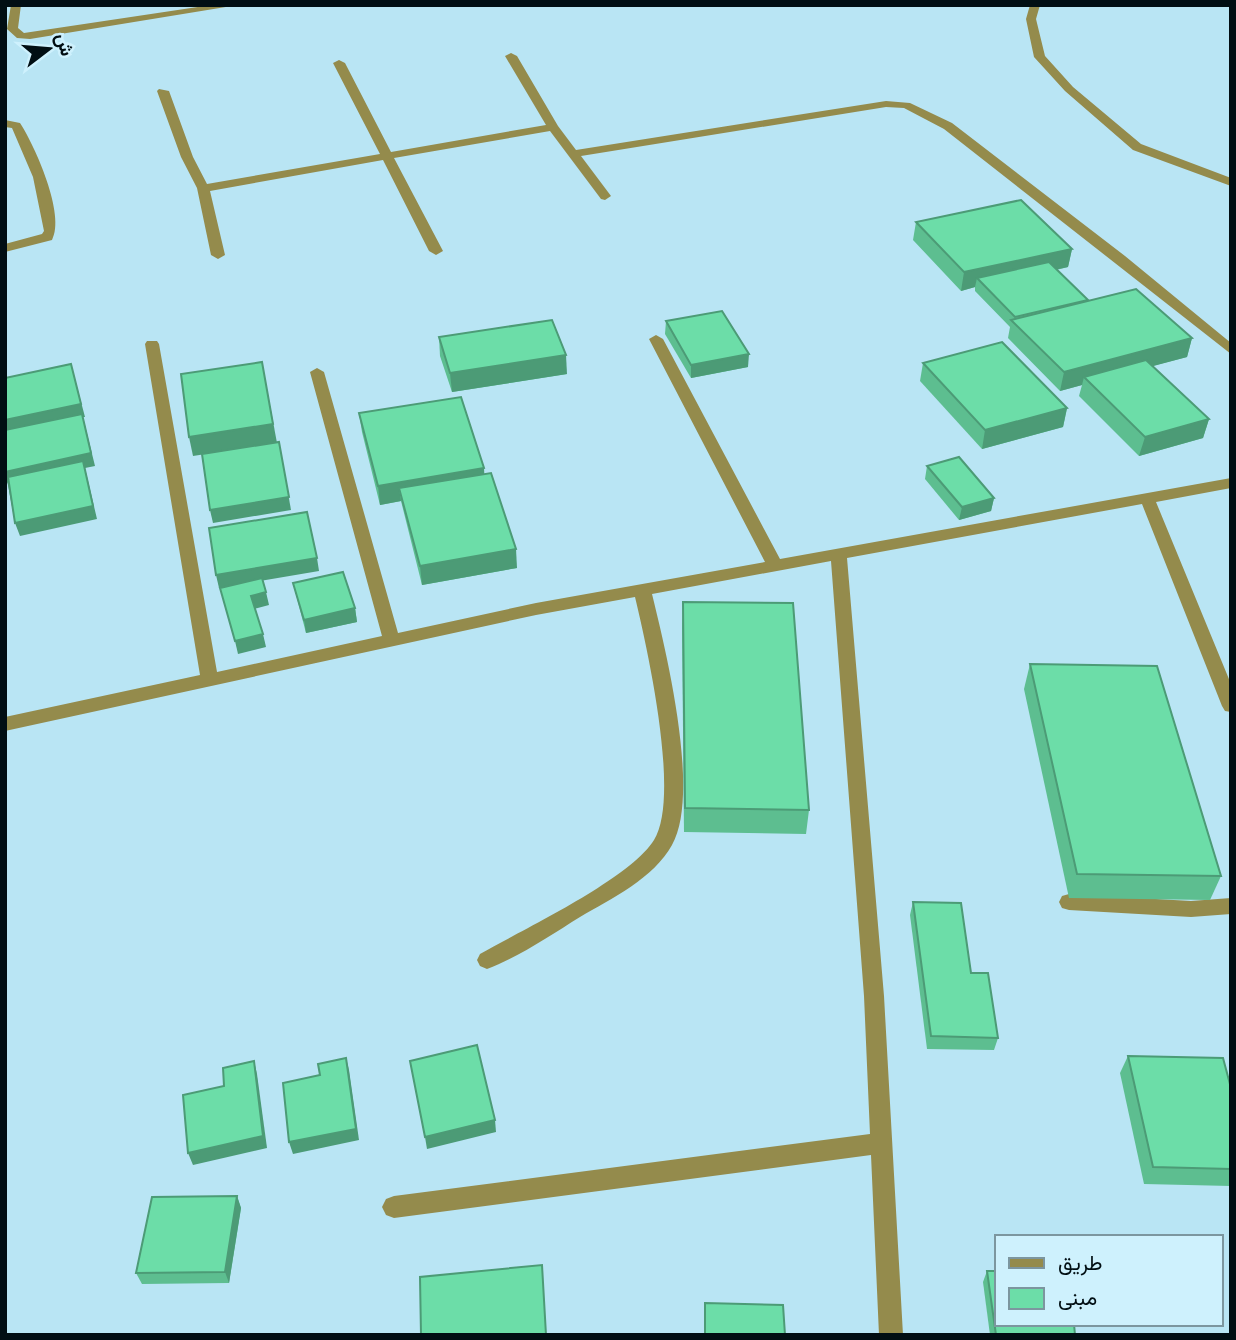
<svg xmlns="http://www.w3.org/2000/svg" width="1236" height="1340" font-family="Helvetica,Vazirmatn,sans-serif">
  <rect width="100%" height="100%" fill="#b9e5f4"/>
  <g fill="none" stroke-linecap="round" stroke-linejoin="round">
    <g fill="#948b4c" fill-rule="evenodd">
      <path d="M11,5h10l-3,23 6,5 187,-28h27l-208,34 -13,-1 -10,-9z"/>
      <path d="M1030,5h10l-4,14 9,37 28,31 68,57 90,34v8l-98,-36 -68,-59 -31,-34 -8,-38z"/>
      <path d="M511,53l6,3 41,70 18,24 310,-49 24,2 42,20 173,133 106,87v11l-287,-225 -40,-21 -18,-1 -305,49 30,40 -6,4 -4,-1 -51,-68 -156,27 49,93 -7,4 -7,-4 -46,-91 -173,31 15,64 -7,4 -7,-4 -14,-67 -16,-31 -24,-66 2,-2 10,2 24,66 14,27 173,-30 -47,-91 6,-3 6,3 46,89 155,-27 -41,-69z"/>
      <path d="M5,120l15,3c15,23 46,92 32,117l-47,12v-8l37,-10 2,-3 -11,-54 -21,-49 -7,-1z"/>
      <path d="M656,335l7,4 117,220 451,-81v10l-75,14 75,182v28l-6,-1 -3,-5 -80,-202 -295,54 37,438 19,339h-24l-8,-180 -477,63 -8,-3 -4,-8 4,-8 8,-3 476,-62 -6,-138 -33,-435 -179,33c14,57 49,200 20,251 -18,33 -61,54 -92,72 -29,18 -61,40 -93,52l-7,-3 -3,-6 3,-6c42,-24 150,-75 174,-114 27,-43 -7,-193 -19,-243l-99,18 -531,116v-14l195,-42 -55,-331 2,-3h10l2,3 58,328 165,-36 -72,-264 7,-4 7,4 74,261 138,-30 229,-41 -116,-223z"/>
      <path d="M1069,894l122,7 40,-3v16l-40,3 -122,-7 -7,-2 -3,-6 3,-6z"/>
    </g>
  </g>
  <g fill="#5dbe90">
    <path d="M916,222l156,27 -4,18 -12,3 32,31 104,37 -5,19 -35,9 57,53 -6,19 -64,18 -60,-60 3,-11 -22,6 -52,-53 2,-11 -35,-36v-4l-14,4 -48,-51z"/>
    <path d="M666,321l82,46 -57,11 -26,-44z"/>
    <path d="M439,337l128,37 -115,18 -12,-36z"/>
    <path d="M923,363l144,45 -4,19 -81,22 -62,-68z"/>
    <path d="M359,413l125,61 33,94 -95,17 -21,-84 -21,4 -18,-73z"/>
    <path d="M927,466l67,32 -3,13 -32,9 -34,-41z"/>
    <path d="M293,583l62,25 2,14 -51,11z"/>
    <path d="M683,602l126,208 -3,24 -122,-2 -2,-206z"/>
    <path d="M1030,664l191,212 -11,24 -141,-2 -45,-209z"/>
    <path d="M913,902l58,71 27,65 -4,12 -67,-1 -17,-134z"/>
    <path d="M1128,1056l103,32v98l-87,-2 -24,-111z"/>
    <path d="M237,1196l4,12 -12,75 -87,1 -6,-11z"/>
    <path d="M987,1271l88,64h-85l-7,-53z"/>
    <path d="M705,1303l80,32h-81z"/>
  </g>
  <g fill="#4c9b76">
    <path d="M1072,249l-4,18 -84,18 -7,-7 -2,9 -14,4 3,-19z"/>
    <path d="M1192,338l-5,19 -97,26 -6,-6 -2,8 -22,6 4,-19z"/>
    <path d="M749,354l-1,13 -57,11v-13z"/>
    <path d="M566,355l1,19 -115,18 -2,-19z"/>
    <path d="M262,362l15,81 -84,13 -4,-19z"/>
    <path d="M71,364l14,53h-2l12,49 -10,2 12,51 -77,17 -5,-13 -7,-38 -3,-9 2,-42 -2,-7v-7z"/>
    <path d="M1067,408l-4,19 -81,22 3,-19z"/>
    <path d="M1209,419l-6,19 -64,18 6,-19z"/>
    <path d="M279,442l12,68 -78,13 -3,-13z"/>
    <path d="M484,468l1,19 -86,1 2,13 -21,4 -2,-19z"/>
    <path d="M994,498l-3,13 -32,9 3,-13z"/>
    <path d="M516,549l1,19 -95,17 -2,-19z"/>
    <path d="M317,558l2,13 -100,17 -3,-13z"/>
    <path d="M266,592l3,13 -15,4 -3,-13z"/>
    <path d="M355,608l2,14 -51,11 -2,-13z"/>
    <path d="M263,634l3,13 -28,7 -3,-13z"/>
    <path d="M346,1058l3,12 10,70 -66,14 -4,-12z"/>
    <path d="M254,1061l3,13 10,74 -74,17 -5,-12z"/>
    <path d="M495,1120l1,12 -69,17 -2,-12z"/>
    <path d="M237,1196l4,12 -12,75 -4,-11z"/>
  </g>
  <g fill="#6cdda8" stroke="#4c9b76" stroke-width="2">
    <path d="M1021,200l51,49 -108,23 -48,-50z"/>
    <path d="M1049,262l39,38 -73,17 -38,-39z"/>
    <path d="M1136,289l56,49 -128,34 -53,-52z"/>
    <path d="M722,311l27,43 -58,11 -25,-44z"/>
    <path d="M552,320l14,35 -116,18 -11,-36z"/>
    <path d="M1002,342l65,66 -82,22 -62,-67z"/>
    <path d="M1146,360l63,59 -64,18 -61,-60z"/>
    <path d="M262,362l11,62 -84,13 -8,-63z"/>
    <path d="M71,364l10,40 -76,16v-42z"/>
    <path d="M461,397l23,71 -106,18 -19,-73z"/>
    <path d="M82,414l9,39 -86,19v-42z"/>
    <path d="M279,442l10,55 -79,13 -8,-56z"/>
    <path d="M959,457l35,41 -32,9 -35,-41z"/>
    <path d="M83,461l10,45 -78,17 -7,-46z"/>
    <path d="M491,473l25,76 -96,17 -21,-78z"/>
    <path d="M307,512l10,46 -101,17 -7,-47z"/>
    <path d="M343,572l12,36 -51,12 -11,-37z"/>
    <path d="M262,578l4,14 -15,4 12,38 -28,7 -15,-53z"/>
    <path d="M683,602l110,1 16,207 -124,-2z"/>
    <path d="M1030,664l127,2 64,210 -144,-2z"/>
    <path d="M913,902l48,1 10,70h17l10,65 -67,-2z"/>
    <path d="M477,1045l18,75 -70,17 -15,-76z"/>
    <path d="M1128,1056l95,2 8,30v81l-78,-2z"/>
    <path d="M346,1058l10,71 -67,13 -6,-59 37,-8 -2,-11z"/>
    <path d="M254,1061l9,75 -75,17 -5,-58 41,-9 -1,-18z"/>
    <path d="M237,1196l-12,76 -89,1 16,-76z"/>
    <path d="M542,1265l4,70h-125l-1,-58z"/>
    <path d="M987,1271h9v53h78l1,11h-79z"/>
    <path d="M705,1303l78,2 2,30h-80z"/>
  </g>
  <rect width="1236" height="1340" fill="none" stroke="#010e13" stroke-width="14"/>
  <rect x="995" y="1235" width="228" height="91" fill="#cef1fd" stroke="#7c969f" stroke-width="2"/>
  <rect x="1009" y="1258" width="35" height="10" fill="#948b4c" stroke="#7c969f" stroke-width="2"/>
  <text x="1058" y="1270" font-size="21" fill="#010e13">طريق</text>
  <rect x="1009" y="1288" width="35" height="21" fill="#6cdda8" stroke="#7c969f" stroke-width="2"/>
  <text x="1058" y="1305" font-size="21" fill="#010e13">مبنى</text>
  <g transform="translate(49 49) rotate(74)" stroke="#cef1fd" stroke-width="5" paint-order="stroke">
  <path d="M0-5L12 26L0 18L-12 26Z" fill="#010e13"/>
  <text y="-10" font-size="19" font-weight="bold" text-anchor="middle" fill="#010e13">ش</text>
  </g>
</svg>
